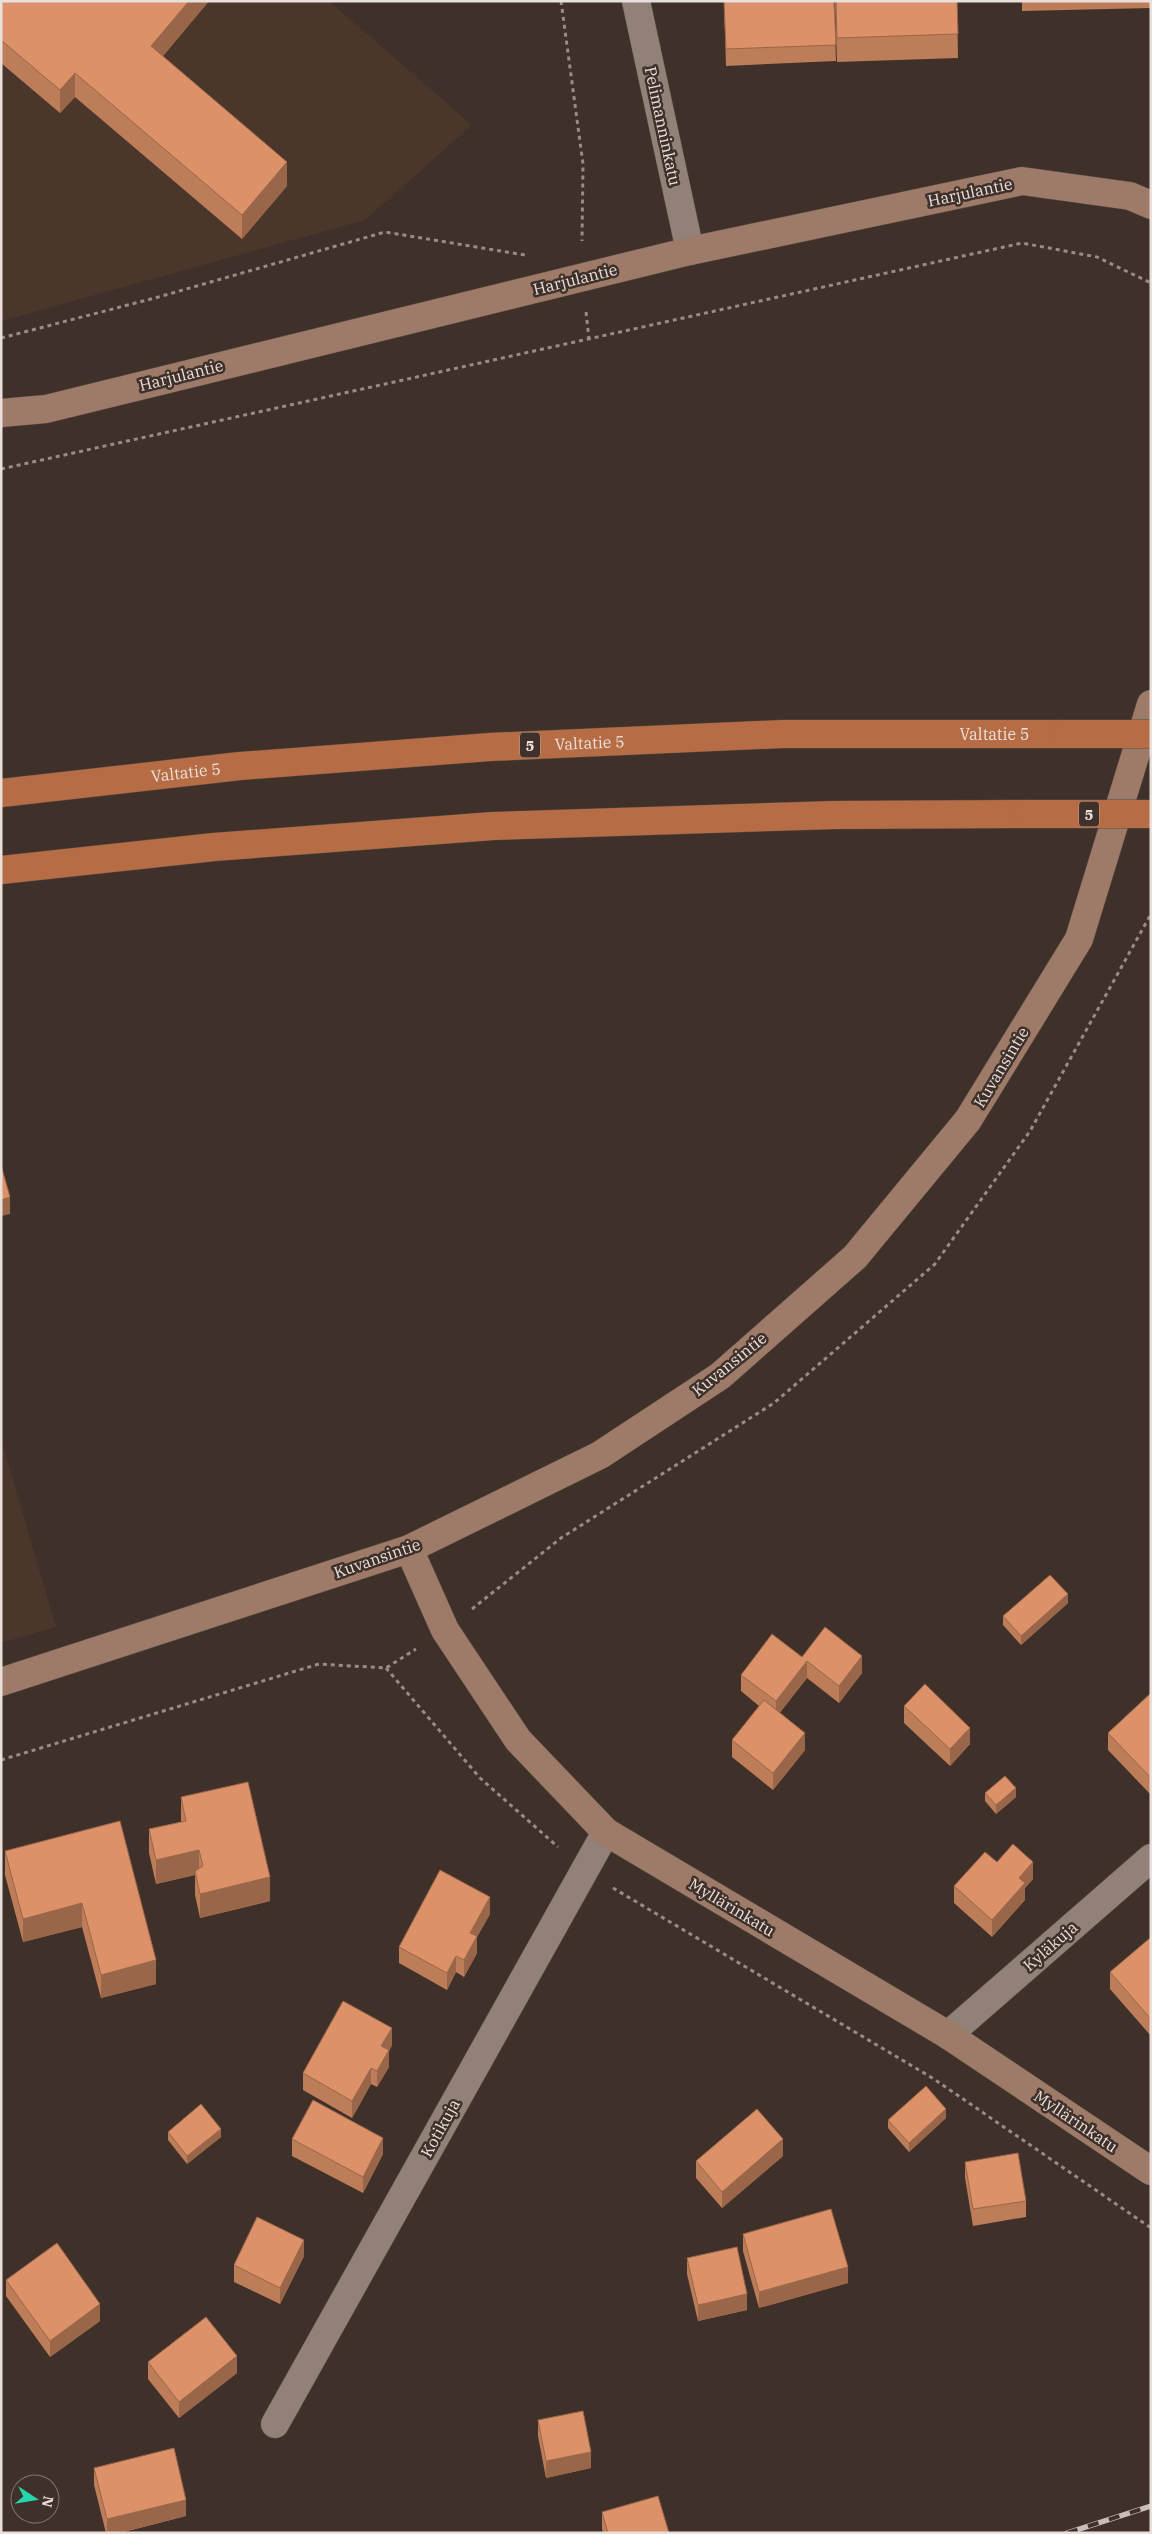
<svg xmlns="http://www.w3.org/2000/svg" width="1152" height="2534" font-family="'IBM Plex Serif',serif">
  <rect width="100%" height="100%" fill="#3f3029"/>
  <g fill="#4b362b">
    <path d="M1,1h328l143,124 -107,95 -364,101z"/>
    <path d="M1,1439l55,188 -55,16z"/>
  </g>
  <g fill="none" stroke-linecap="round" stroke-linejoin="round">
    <g stroke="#584c46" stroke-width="29">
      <g id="street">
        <path d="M636,1l54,250"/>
        <path d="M948,2035l203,-177"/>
        <path d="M275,2424l331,-592"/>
      </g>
    </g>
    <g stroke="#584c46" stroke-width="29">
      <g id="secondary">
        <path d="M1,413l45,-4 644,-158 332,-70 108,15 21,9"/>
        <path d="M409,1549l36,81 73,110 88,92 342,203 203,136"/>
        <path d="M1,1682l408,-133 191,-94 120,-79 135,-119 113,-137 111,-181 72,-235"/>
      </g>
    </g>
    <g stroke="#584c46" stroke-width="29">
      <g id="highway">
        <path id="s1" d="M1,793l239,-27 250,-19 293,-13h279"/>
        <path d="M1,870l213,-23 279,-21 342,-11 193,-1"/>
      </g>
    </g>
    <g stroke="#988c86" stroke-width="3" stroke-dasharray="4 4" stroke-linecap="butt">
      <path d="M561,1l22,163 -1,77"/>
      <path d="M586,312l3,27"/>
      <path d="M1,338l154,-40 230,-66 140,23"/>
      <path d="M1,469l1021,-226 75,14 54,26"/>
      <path d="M472,1609l89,-71 213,-135 161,-139 95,-133 121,-217"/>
      <path d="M386,1668l94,110 78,69"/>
      <path d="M1,1760l318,-96 67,4 30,-19"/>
      <path d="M613,1888l321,191 217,149"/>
    </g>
    <use href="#street" stroke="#928178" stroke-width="28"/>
    <use href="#secondary" stroke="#9d7b68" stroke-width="28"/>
    <use href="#highway" stroke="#b66c44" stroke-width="28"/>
    <g stroke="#c8bdb7" stroke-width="5.5">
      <path id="rail" d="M1067,2533l84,-27"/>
    </g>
    <use href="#rail" stroke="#3f3029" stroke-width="4" stroke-dasharray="11" stroke-linecap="butt"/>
    <g stroke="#584c46" stroke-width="29" stroke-linecap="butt">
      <g id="highway-bridge">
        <path d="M1062,734h89"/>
        <path d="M1028,814h123"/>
      </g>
    </g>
    <use href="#highway-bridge" stroke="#b66c44" stroke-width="28"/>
  </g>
  <g fill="#bd7d59">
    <path d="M1,1h208l-46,55 124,130 -45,53 -167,-142 -15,16 -59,-50z"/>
    <path d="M724,1h110l2,60 -110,5z"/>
    <path d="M835,1h122l1,57 -121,4z"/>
    <path d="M1022,1h129v7l-129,3z"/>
    <path d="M1068,1603l-47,42 -18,-20v-9z"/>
    <path d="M802,1657l60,16 -23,30 -32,-25 -28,35 26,37 -32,40 -41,-33v-17l27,-34 -18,-15v-16z"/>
    <path d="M1151,1693v102l-43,-45v-17z"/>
    <path d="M904,1706l66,38 -20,22 -46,-43z"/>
    <path d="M985,1793l31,4 -20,17 -11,-13z"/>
    <path d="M181,1797l89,104 -70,17 -5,-23v-20l-39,9 -7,-31v-24l32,-7z"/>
    <path d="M120,1821l36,163 -55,14 -19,-71 -59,15 -18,-67v-24z"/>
    <path d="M997,1862l36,17 -8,9v12l-33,37 -38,-34v-17z"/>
    <path d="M490,1914l-13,23v16l-13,24 -8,-5 -9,18 -48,-27v-16z"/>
    <path d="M1151,1938v98l-41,-47v-17z"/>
    <path d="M392,2045l-3,6v16l-12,20 -6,-3 -19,34 -49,-28v-17z"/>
    <path d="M946,2118l-37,34 -21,-24v-8z"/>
    <path d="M168,2132l53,5 -34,27 -19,-24z"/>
    <path d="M292,2139l91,15 -20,39 -71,-37z"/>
    <path d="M783,2156l-61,52 -26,-30v-17z"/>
    <path d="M965,2162l61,39v16l-53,9 -8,-48z"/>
    <path d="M743,2234l105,49 -89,25 -16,-57z"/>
    <path d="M304,2256l-24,48 -46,-22v-17z"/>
    <path d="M687,2258l60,52 -49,11 -11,-47z"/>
    <path d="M6,2280l94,41 -50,36 -44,-61z"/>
    <path d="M148,2362l89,11 -58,45 -31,-39z"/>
    <path d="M538,2420l53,48 -45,10 -8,-42z"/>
    <path d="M94,2468l92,48 -66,17h-14l-12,-48z"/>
    <path d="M602,2512l67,21h-66l-1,-4z"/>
  </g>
  <g fill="#9a6649">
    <path d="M189,1h20l-58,69v-24z"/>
    <path d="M75,73v24l-15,16v-23z"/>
    <path d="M287,162v24l-45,53v-24z"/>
    <path d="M10,1197v17l-9,2v-16z"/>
    <path d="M1068,1594v9l-47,42v-9z"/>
    <path d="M862,1656v17l-23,30v-17z"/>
    <path d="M807,1661v17l-31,40v-17z"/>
    <path d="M970,1728v16l-20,22v-17z"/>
    <path d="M805,1733v17l-32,40v-17z"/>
    <path d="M1016,1788v9l-20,17v-9z"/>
    <path d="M199,1850v24l-4,-3v4l-39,9v-24z"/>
    <path d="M1033,1862v17l-8,9v12l-33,37v-17l27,-42z"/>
    <path d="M270,1877v24l-70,17v-24z"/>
    <path d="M490,1897v17l-13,23v16l-13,24v-17l6,-27z"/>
    <path d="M82,1903v24l-59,15v-23z"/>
    <path d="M456,1956v16l-9,18v-17z"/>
    <path d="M156,1960v24l-55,14v-23z"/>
    <path d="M392,2028v17l-3,6v16l-12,20v-16l4,-25z"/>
    <path d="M371,2068v16l-19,34v-17z"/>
    <path d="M946,2109v9l-37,34v-9z"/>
    <path d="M221,2129v8l-34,27v-8z"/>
    <path d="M383,2138v16l-20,39v-16z"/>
    <path d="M783,2139v17l-61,52v-16z"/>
    <path d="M304,2240v16l-24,48v-16z"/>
    <path d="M848,2267v16l-89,25v-16z"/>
    <path d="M747,2294v16l-49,11v-16z"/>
    <path d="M100,2304v17l-50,36v-16z"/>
    <path d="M237,2356v17l-58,45v-16z"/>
    <path d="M591,2452v16l-45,10v-17z"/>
    <path d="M186,2500v16l-66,17h-13v-14z"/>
  </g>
  <g fill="#dc9168" stroke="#9a6649">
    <path d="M1,1h188l-38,45 136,116 -45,53 -167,-142 -15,17 -59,-50z"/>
    <path d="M724,1h110l2,44 -110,4z"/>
    <path d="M836,1h121l1,33 -121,4z"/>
    <path d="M1,1165l9,32 -9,3z"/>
    <path d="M1050,1575l18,19 -47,42 -18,-20z"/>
    <path d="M825,1627l37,29 -23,30 -32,-25 -31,40 -35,-26 31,-41 30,23z"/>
    <path d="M925,1684l45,44 -20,21 -46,-43z"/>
    <path d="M1151,1693v85l-43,-45z"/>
    <path d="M764,1700l41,33 -32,40 -41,-33z"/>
    <path d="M1005,1776l11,12 -20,17 -11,-12z"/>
    <path d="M248,1782l22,95 -70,17 -5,-23 8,-5 -4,-16 -43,10 -7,-31 37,-8 -5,-24z"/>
    <path d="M120,1821l36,139 -55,15 -19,-72 -59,16 -18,-68z"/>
    <path d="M1013,1844l20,18 -14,16 6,5 -33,37 -38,-34 31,-34 12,10z"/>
    <path d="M440,1870l50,27 -20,36 7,3 -13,24 -8,-4 -9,17 -48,-26z"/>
    <path d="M1150,1938h1v81l-41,-47z"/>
    <path d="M343,2001l49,27 -11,18 8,4 -12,21 -6,-3 -19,33 -49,-28z"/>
    <path d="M926,2086l20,23 -37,34 -21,-23z"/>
    <path d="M313,2100l70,38 -20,39 -71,-38z"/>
    <path d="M201,2104l20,25 -34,27 -19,-24z"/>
    <path d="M757,2109l26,30 -61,53 -26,-31z"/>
    <path d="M1018,2153l8,48 -53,8 -8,-47z"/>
    <path d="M831,2209l17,58 -89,25 -16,-58z"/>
    <path d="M257,2217l47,23 -24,48 -46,-23z"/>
    <path d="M57,2243l43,61 -50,37 -44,-61z"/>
    <path d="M737,2247l10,47 -49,11 -11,-47z"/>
    <path d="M206,2317l31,39 -58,46 -31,-40z"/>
    <path d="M583,2411l8,41 -45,9 -8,-41z"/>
    <path d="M174,2448l12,52 -79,19 -13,-51z"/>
    <path d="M658,2496l11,37h-61l-6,-21z"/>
  </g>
  <g text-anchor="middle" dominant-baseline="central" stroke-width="5" stroke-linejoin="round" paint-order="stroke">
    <g fill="#3f3029" stroke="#b7aba6" stroke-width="1">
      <rect x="520" y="732.5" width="20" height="25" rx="4"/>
      <rect x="1079" y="801.5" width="20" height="25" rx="4"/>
    </g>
    <g font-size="15" font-weight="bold" fill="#eae0db">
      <text x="530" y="745">5</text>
      <text x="1089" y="814">5</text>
    </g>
    <g font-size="16" fill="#eae0db" stroke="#3f3029">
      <text transform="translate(663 126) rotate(78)">Pelimanninkatu</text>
      <text transform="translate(970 192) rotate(-12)">Harjulantie</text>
      <text transform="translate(575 279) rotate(-14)">Harjulantie</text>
      <text transform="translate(181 375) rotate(-14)">Harjulantie</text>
      <text stroke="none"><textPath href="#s1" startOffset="996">Valtatie 5</textPath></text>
      <text stroke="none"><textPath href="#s1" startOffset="591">Valtatie 5</textPath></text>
      <text stroke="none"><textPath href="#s1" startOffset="186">Valtatie 5</textPath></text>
      <text transform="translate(1001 1067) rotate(-59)">Kuvansintie</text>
      <text transform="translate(729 1364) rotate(-39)">Kuvansintie</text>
      <text transform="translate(377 1558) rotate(-19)">Kuvansintie</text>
      <text transform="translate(732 1907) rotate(31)">Myllärinkatu</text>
      <text transform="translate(1050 1946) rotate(-41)">Kyläkuja</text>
      <text transform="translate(1076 2121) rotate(34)">Myllärinkatu</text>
      <text transform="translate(440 2128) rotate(-61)">Kotikuja</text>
    </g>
  </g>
  <rect width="1152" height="2534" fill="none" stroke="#eae0db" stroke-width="5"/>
  <g transform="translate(35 2499) rotate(102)"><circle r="24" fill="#3f3029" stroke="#837670"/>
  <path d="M0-4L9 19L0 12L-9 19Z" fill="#25d5ae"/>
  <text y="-8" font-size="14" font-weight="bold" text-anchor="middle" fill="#eae0db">N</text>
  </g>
</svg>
